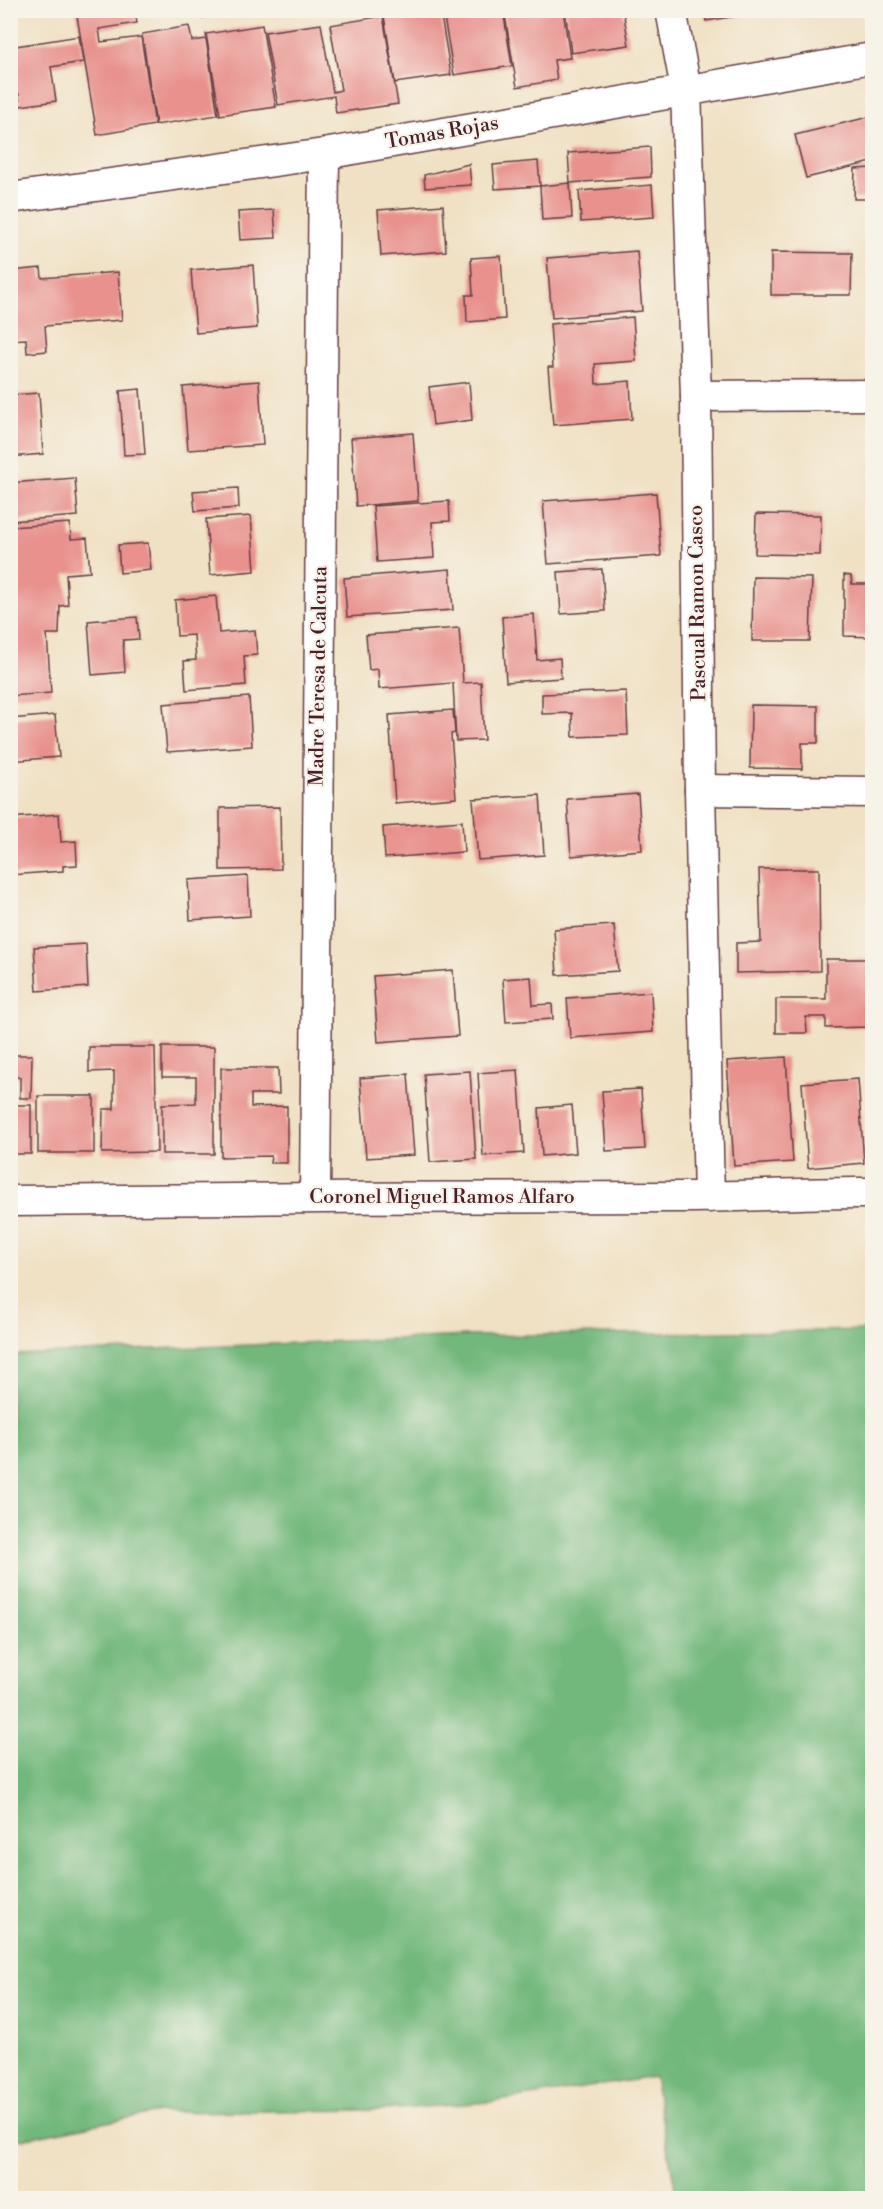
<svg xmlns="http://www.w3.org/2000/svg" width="883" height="2209" font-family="'Libre Bodoni',serif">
  <rect width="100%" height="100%" fill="#f7f3e8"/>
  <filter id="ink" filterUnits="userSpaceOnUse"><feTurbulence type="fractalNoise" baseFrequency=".0167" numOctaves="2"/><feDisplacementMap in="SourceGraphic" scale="12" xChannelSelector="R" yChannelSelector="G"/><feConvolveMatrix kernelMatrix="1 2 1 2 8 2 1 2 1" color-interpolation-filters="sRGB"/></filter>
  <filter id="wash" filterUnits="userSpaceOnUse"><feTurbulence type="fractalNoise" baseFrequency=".008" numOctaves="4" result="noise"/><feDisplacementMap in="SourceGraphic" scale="24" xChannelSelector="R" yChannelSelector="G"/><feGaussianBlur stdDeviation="1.35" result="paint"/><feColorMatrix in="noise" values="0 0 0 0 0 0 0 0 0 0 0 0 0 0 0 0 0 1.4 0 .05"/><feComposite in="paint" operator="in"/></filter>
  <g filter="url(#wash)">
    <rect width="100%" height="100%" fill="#f0e1c4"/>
    <path fill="#72b87c" stroke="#5e6c54" stroke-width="1.5" d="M872,1330v868h-195l-23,-121 -163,25 -108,8 -225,2 -147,29v-786l457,-19z"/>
    <g id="blocks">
      <g fill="#e8918d">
        <path d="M76,10h59l2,13 -38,6 2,13 40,-5 14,88 -58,10z"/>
        <path d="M200,10h28v3l-27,5z"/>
        <path d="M383,10h19l1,5 37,-5 11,65 -56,8z"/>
        <path d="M451,10h52l9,56 -58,9 -11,-63z"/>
        <path d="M504,10h59l7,48 -16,2 3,20 -40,7z"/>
        <path d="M565,10h58l6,35 -58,8z"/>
        <path d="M704,10h58v2l-56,9z"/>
        <path d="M383,16l15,88 -62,9 -2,-17 -56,9 -13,-73 56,-8 12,68 8,-2 -11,-65z"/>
        <path d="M262,25l14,82 -56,8 -14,-81z"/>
        <path d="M189,26l3,15 14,-2 12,76 -62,10 -14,-91z"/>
        <path d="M79,36l4,26 -32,5 5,34 -36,5 -1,-12 -9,1v-48z"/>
        <path d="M869,117l3,17v28l-66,16 -11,-43z"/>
        <path d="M650,147l1,30 -81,6 -2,-30z"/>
        <path d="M538,161l2,25 -45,3 -2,-24z"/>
        <path d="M469,164l2,21 -46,3 -1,-13z"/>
        <path d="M872,168v31h-18l1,-30z"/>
        <path d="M570,183l2,35 -30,2 -2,-34z"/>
        <path d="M652,185l2,32 -73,5 -2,-31z"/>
        <path d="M443,205l3,46 -65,5 -3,-46z"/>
        <path d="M274,210l2,28 -36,2 -2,-28z"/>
        <path d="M637,251l5,60 -90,7 -5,-60z"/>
        <path d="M771,252l81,1 -1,42h-80z"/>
        <path d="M501,256l4,63 -38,3 -1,-27h7l-2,-37z"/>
        <path d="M253,265l4,63 -61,5 -5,-63z"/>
        <path d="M41,268l1,10 76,-6 4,48 -77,6 2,25 -20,2 -1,-14 -16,1v-69z"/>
        <path d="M633,317l3,44 -41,3 1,20 34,-3 2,38 -79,6 -5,-58h5l-3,-43z"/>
        <path d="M259,381l4,64 -75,5 -5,-63z"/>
        <path d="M469,382l3,38 -39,5 -4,-38z"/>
        <path d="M140,389l5,65 -21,1 -4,-64z"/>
        <path d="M39,393l4,61 -33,3v-62z"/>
        <path d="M413,433l5,68 -62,5 -5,-68z"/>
        <path d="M75,478l3,38 -68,5v-38z"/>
        <path d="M238,488l1,20 -44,3 -2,-20z"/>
        <path d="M656,493l5,63 -113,8 -5,-63z"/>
        <path d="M449,501l1,20 -18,1 2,36 -57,4 -4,-56z"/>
        <path d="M756,514l65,1 -1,40 -65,-1z"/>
        <path d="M251,516l4,55 -45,4 -4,-56z"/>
        <path d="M70,523l1,16 16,-1 3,34 -24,2 2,31 -8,1 -1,28h-12l4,59 -41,3v-169z"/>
        <path d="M148,543l3,27 -31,3 -2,-28z"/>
        <path d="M450,569l3,41 -106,7 -3,-39z"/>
        <path d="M602,569l3,42 -44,3 -3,-42z"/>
        <path d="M844,575l7,1 1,8h20v53l-28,-1z"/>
        <path d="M753,577l59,1 -2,63h-58z"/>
        <path d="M216,596l3,37 36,-3 2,25 -13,1 2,29 -60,5 -2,-29 12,-1 -2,-25 -17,1 -2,-36z"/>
        <path d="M534,614l3,46 23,-2 1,20 -55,4 -4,-65z"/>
        <path d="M137,617l2,22 -16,1 2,32 -33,3 -4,-54z"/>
        <path d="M459,628l4,55 18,-1 3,58 -28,1 -3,-58 -74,6 -1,-20 -9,1 -3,-35z"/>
        <path d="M626,691l2,44 -55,2 -1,-24 -30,1v-20z"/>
        <path d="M249,697l3,49 -85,6 -4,-48z"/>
        <path d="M751,705l67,1v37h-16v26l-52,-1z"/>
        <path d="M453,710l2,23 -4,1 5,64 -61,5 -6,-88z"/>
        <path d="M55,715l4,42 -49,4v-42z"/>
        <path d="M638,794l4,56 -71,6 -4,-57z"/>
        <path d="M540,795l4,60 -66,5 -5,-61z"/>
        <path d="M280,807l1,62 -61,1v-62z"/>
        <path d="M59,814l2,28 15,-1 1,24 -14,1v5l-53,4v-57z"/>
        <path d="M462,821l2,31 -79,6 -2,-31z"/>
        <path d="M759,869h60l1,102 -84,2v-30l25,-1z"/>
        <path d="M248,876l2,40 -60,4 -2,-40z"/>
        <path d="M614,925l4,46 -61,4 -3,-46z"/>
        <path d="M86,944l2,43 -51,4 -3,-44z"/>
        <path d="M826,959h46v68l-46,1v-11h-20l1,16h-31v-34h50z"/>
        <path d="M453,970l5,66 -80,6 -5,-66z"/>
        <path d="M531,977l2,28 19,-1 1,15 -47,3 -3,-43z"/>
        <path d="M651,992l2,40 -83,6 -3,-40z"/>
        <path d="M89,1047h66l2,105 -55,1 1,-44h11v-38l-25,1z"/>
        <path d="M162,1047h52v107h-52v-50l34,-1v-26h-34z"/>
        <path d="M10,1055h22l-1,43h-11v-21h-10z"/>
        <path d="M786,1057l7,105 -59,4 -7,-105z"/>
        <path d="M221,1068h57l1,26h-28v13l36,-1v57h-17l1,-7 -50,1z"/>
        <path d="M518,1070l6,83 -41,3 -5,-83z"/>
        <path d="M470,1071l6,88 -46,3 -6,-88z"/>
        <path d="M408,1074l6,81 -48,3 -6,-80z"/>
        <path d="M858,1079l6,84 -56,5 -6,-85z"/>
        <path d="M641,1089l4,60 -39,2 -4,-60z"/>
        <rect x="38" y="1096" width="56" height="57"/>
        <rect x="10" y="1105" width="21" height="49"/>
        <path d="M572,1105l4,48 -34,3 -3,-48z"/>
      </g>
    </g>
  </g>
  <g filter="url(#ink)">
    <use href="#blocks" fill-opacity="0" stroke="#633c42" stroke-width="1.5"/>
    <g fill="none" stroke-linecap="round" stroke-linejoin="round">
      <g stroke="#633c42" stroke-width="33">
        <g id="street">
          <path d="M671,10l15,79 10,307 4,394 9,407"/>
          <path d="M10,198l314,-44 548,-96"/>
          <path d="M696,396l176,-1"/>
          <path d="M700,790l172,2"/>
          <path d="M315,1197l9,-1043"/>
          <path d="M10,1201c223,-3 445,-4 668,-4 65,0 129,-5 194,-4"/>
        </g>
      </g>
      <use href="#street" stroke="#fff" stroke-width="30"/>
    </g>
  </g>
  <g text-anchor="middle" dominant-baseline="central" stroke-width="4.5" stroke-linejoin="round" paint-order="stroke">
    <g font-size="20" fill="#4a1f2b" stroke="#f7f3e8">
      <text transform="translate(442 133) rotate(-10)">Tomas Rojas</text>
      <text transform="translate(698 603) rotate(-91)">Pascual Ramon Casco</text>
      <text transform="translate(319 676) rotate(-89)">Madre Teresa de Calcuta</text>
      <text x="442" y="1197">Coronel Miguel Ramos Alfaro</text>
    </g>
  </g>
  <rect width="883" height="2209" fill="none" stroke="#f7f3e8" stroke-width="36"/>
</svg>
